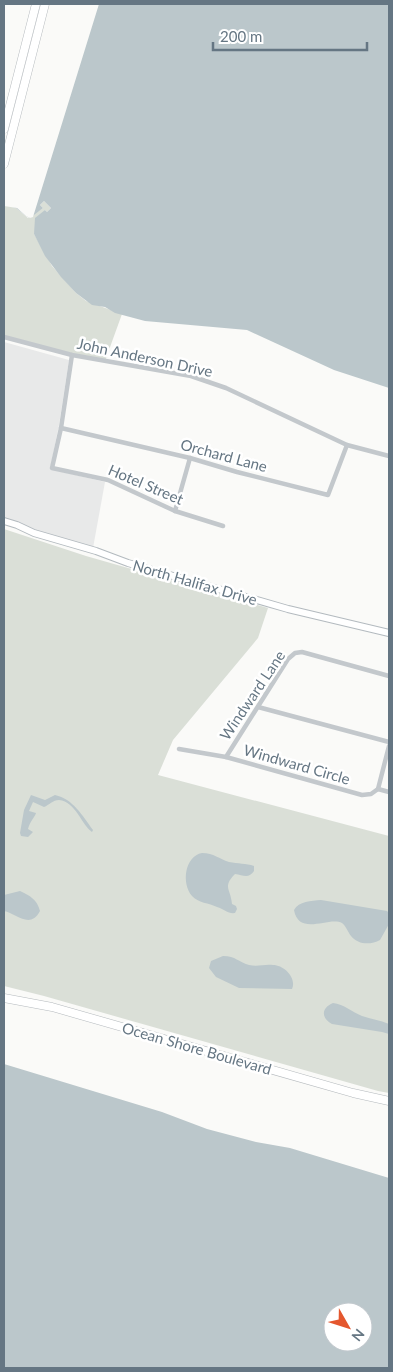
<svg xmlns="http://www.w3.org/2000/svg" width="393" height="1372" font-family="Lato,sans-serif">
  <rect width="100%" height="100%" fill="#fafaf8"/>
  <path fill="#e8e9e9" d="M4,342l65,18 -10,65 -9,44 55,13 -12,66 -58,-17 -31,-13z"/>
  <g fill="#dadfd7">
    <path d="M44,201l7,7 -4,4 -2,-2 -11,24 18,32 24,27 10,8 36,13 -17,47 -101,-24v-132l12,3 12,10 15,-10 -3,-3z"/>
    <path d="M4,529l82,27 182,52 -10,30 -85,102 -15,35 231,61v257l-11,-2 -334,-95 -40,-10z"/>
  </g>
  <g fill="#bbc7cb" fill-rule="evenodd">
    <path d="M4,4h385v384l-55,-18 -87,-40 -102,-9 -30,-8 -10,-6 -13,-2 -16,-12 -15,-16 -16,-21 -11,-22 1,-16 10,-8 2,2 4,-4 -7,-7 -4,4 3,3 -13,10 -4,-2 -10,-8 -12,-3z"/>
    <path d="M31,795l14,5 10,-5c18,4 27,20 38,35l-1,2c-11,-8 -16,-30 -33,-32 -6,0 -10,5 -15,7l-11,-5 -4,9 7,2c-1,4 -6,8 -8,16l5,3 -5,5 -7,-1 -1,-3 4,-23z"/>
    <path d="M202,853c12,0 17,6 27,9 9,2 17,1 25,4v5c-5,8 -11,4 -19,3 -13,13 -4,15 -3,30l4,2 1,3 -2,4c-7,1 -11,-4 -18,-6 -8,-4 -19,-4 -25,-11 -11,-13 -7,-40 10,-43z"/>
    <path d="M20,891c10,5 17,8 20,20 -10,19 -24,2 -36,0v-16z"/>
    <path d="M321,900l66,11 2,2v11l-9,16c-9,5 -22,5 -29,-4 -3,-4 -5,-10 -9,-13 -13,-7 -43,14 -48,-13 5,-9 17,-9 27,-10z"/>
    <path d="M223,956c13,0 15,6 26,9 9,2 15,-1 24,0 11,0 24,13 19,24l-53,-1 -23,-11 -7,-9 2,-7z"/>
    <path d="M333,1003c11,1 19,9 29,13 9,3 18,4 27,8v10l-7,-2 -50,-8c-11,-6 -11,-16 1,-21z"/>
    <path d="M4,1064l158,48 45,17 49,13 34,6 99,30v190h-385zM333,1312h30v30h-30z"/>
  </g>
  <path fill="#fafaf8" d="M4,4h95l-66,213 -3,1 -4,-2 -9,-8 -13,-2z"/>
  <g fill="none" stroke-linecap="round" stroke-linejoin="round">
    <g stroke="#b3babf" stroke-width="8">
      <path id="secondary" d="M4,521l13,4 17,8 62,18 32,12 160,46 101,24"/>
    </g>
    <g stroke="#b5babe" stroke-width="9">
      <g id="primary">
        <path d="M4,129l32,-125"/>
        <path d="M4,164l41,-160"/>
        <path d="M4,998l48,9 301,86 36,8"/>
      </g>
    </g>
    <g stroke="#c3c8cc" stroke-width="4.5">
      <path d="M4,337l68,18 119,21 35,12 121,57 42,11"/>
      <path d="M72,355l-11,73 -9,40 56,12 67,31 48,15"/>
      <path d="M61,428l129,30 47,14 91,23 19,-50"/>
      <path d="M175,511l15,-53"/>
      <path d="M258,707l131,35"/>
      <path d="M179,749l47,8 136,38 9,-1 7,-5"/>
      <path d="M226,757l62,-98 7,-6 7,-1 87,24"/>
      <path d="M378,789l11,-43"/>
      <path d="M378,789l11,3"/>
    </g>
    <use href="#secondary" stroke="#fff" stroke-width="6"/>
    <use href="#primary" stroke="#fff" stroke-width="8"/>
  </g>
  <g text-anchor="middle" dominant-baseline="central" stroke-width="5" stroke-linejoin="round" paint-order="stroke">
    <g font-size="15" fill="#657683" stroke="#fff">
      <text transform="translate(145 357) rotate(12)">John Anderson Drive</text>
      <text transform="translate(224 455) rotate(15)">Orchard Lane</text>
      <text transform="translate(146 484) rotate(23)">Hotel Street</text>
      <text transform="translate(195 582) rotate(16)">North Halifax Drive</text>
      <text transform="translate(252 695) rotate(-56)">Windward Lane</text>
      <text transform="translate(297 764) rotate(16)">Windward Circle</text>
      <text transform="translate(197 1048) rotate(16)">Ocean Shore Boulevard</text>
    </g>
  </g>
  <rect width="393" height="1372" fill="none" stroke="#657683" stroke-width="10"/>
  <g transform="translate(348 1327) rotate(129)"><circle r="24" fill="#ffffff" stroke="#c1c8cd"/>
  <path d="M0-4L9 19L0 12L-9 19Z" fill="#e4572e"/>
  <text y="-8" font-size="14" font-weight="bold" text-anchor="middle" fill="#657683">N</text>
  </g>
  <path d="M213 42v8h154v-8" fill="none" stroke="#657683" stroke-width="2.5"/>
  <text x="220" y="42" font-size="15" fill="#657683" stroke="#ffffff" stroke-width="4" paint-order="stroke">200 m</text>
</svg>
